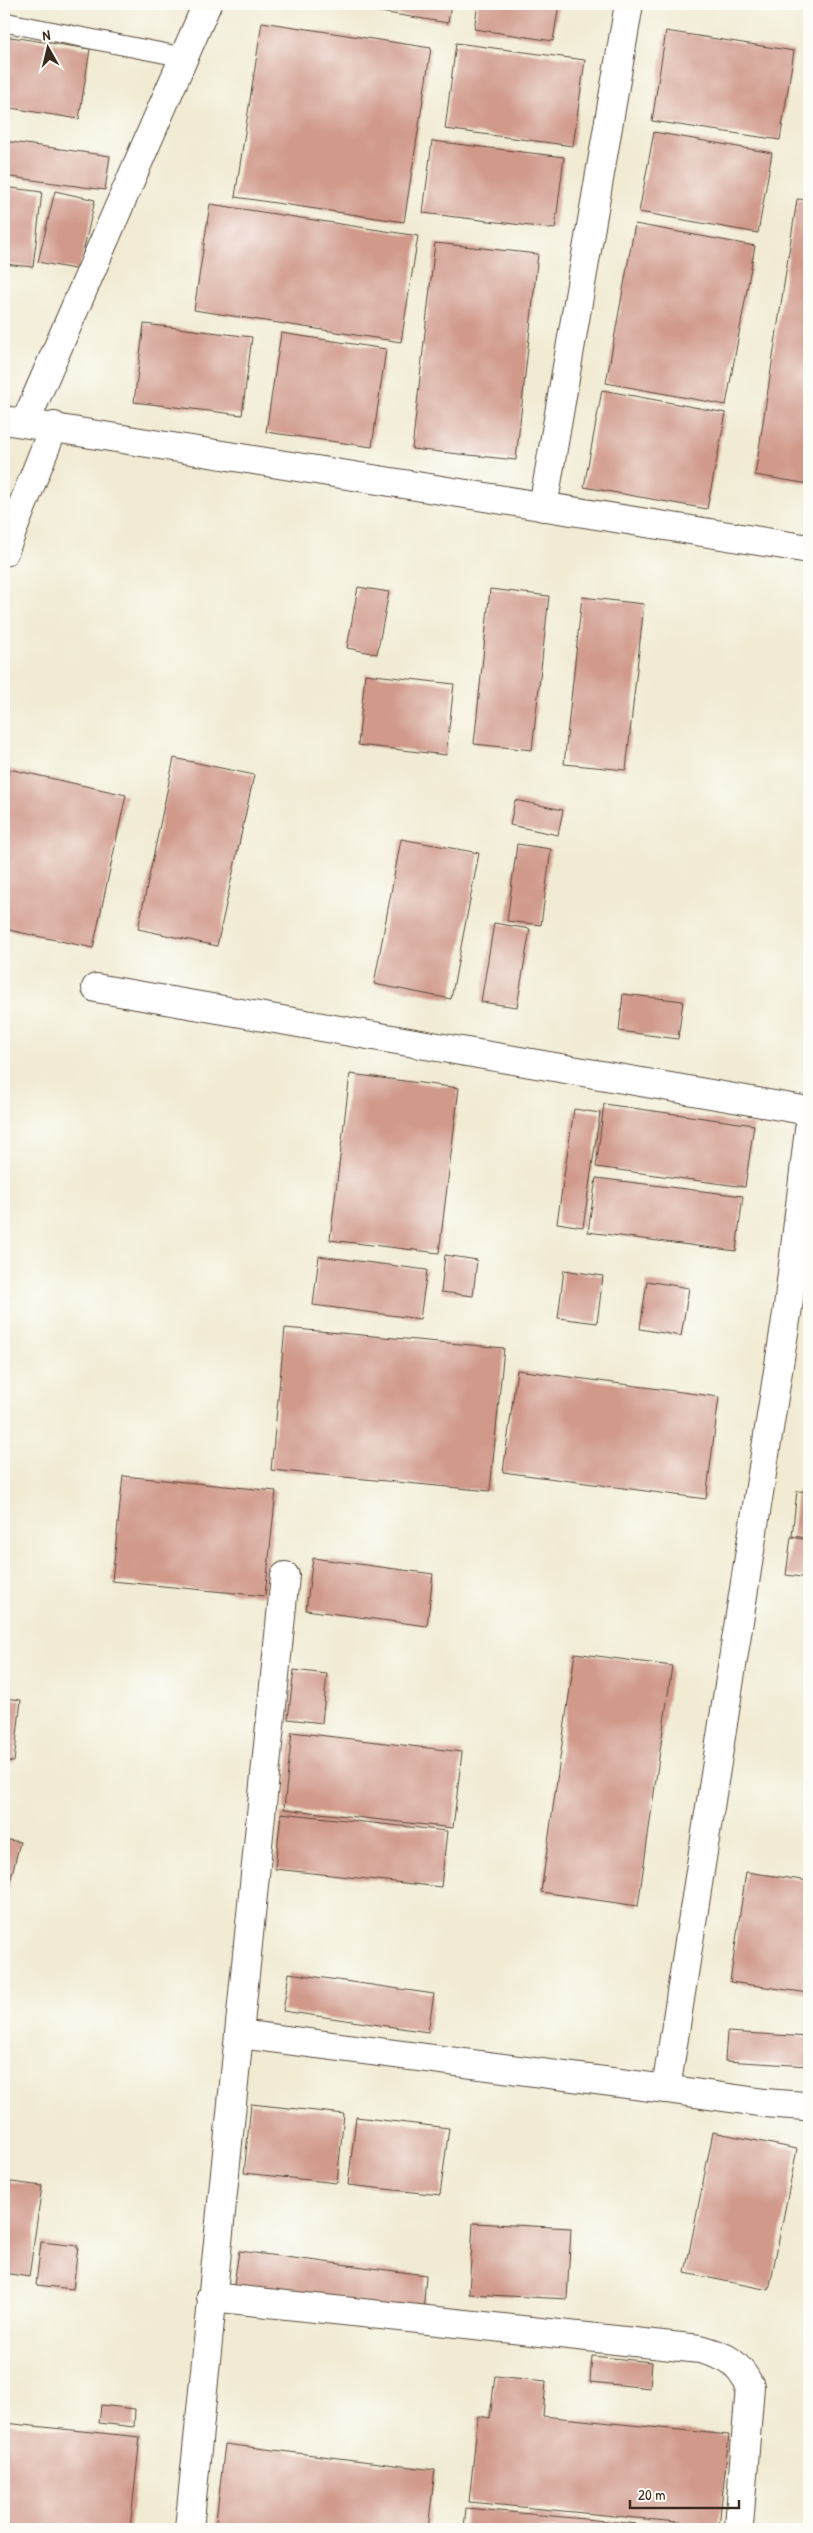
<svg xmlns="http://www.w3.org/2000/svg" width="813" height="2533" font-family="'Patrick Hand',sans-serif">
  <rect width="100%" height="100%" fill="#fdfcf7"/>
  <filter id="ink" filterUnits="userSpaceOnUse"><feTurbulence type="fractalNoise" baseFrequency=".02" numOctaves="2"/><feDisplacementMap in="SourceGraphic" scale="10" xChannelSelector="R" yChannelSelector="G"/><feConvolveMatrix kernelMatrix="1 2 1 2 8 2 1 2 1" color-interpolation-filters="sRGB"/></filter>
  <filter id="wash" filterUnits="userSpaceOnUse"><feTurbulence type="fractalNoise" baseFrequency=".0096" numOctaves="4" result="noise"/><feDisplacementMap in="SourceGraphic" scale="20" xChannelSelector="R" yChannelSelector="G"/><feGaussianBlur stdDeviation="1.12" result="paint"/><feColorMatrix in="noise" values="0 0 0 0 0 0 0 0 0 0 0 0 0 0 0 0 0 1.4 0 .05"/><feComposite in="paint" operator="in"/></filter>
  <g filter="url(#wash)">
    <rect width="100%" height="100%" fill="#f1ebd3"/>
    <g id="blocks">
      <g fill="#d0998a">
        <path d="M332,4h119l-3,19z"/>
        <path d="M478,4h81l-6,37 -79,-12z"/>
        <path d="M262,22l169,26 -27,174 -169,-25z"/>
        <path d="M666,31l128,20 -14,89 -128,-19z"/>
        <path d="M4,36l86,13 -11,70 -75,-12z"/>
        <path d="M456,43l129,17 -12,86 -128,-17z"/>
        <path d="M654,132l118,21 -14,80 -119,-21z"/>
        <path d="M4,141l106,15 -5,34 -101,-14z"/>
        <path d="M432,141l132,16 -9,72 -132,-16z"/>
        <path d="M4,187l38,5 -9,75 -29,-3z"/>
        <path d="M55,191l40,9 -16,70 -41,-8z"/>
        <path d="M797,199l12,1v284l-54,-9z"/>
        <path d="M210,204l208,32 -17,106 -207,-32z"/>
        <path d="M635,224l120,22 -29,159 -120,-22z"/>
        <path d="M435,243l103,11 -22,206 -104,-11z"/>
        <path d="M144,324l108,13 -10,78 -108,-13z"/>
        <path d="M281,333l105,16 -14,98 -106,-15z"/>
        <path d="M602,390l124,23 -19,96 -123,-22z"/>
        <path d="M358,587l31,5 -12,62 -30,-6z"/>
        <path d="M490,589l59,7 -17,154 -58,-6z"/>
        <path d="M582,597l62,7 -18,166 -62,-6z"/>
        <path d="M365,674l89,10 -8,71 -88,-10z"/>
        <path d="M174,758l80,17 -37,171 -79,-17z"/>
        <path d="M9,769l117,26 -33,153 -89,-19v-136z"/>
        <path d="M515,800l48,10 -5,25 -48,-10z"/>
        <path d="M401,839l78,14 -28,146 -77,-15z"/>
        <path d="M517,844l34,5 -10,76 -34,-4z"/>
        <path d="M494,923l36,6 -13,78 -36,-5z"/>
        <path d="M623,994l60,7 -5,38 -59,-8z"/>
        <path d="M350,1074l109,14 -20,165 -109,-13z"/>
        <path d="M604,1104l150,21 -9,62 -149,-20z"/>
        <path d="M574,1109l26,4 -17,114 -26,-4z"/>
        <path d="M596,1178l147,18 -7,55 -148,-19z"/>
        <path d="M445,1255l32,5 -4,36 -32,-4z"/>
        <path d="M319,1256l108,14 -7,49 -107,-14z"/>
        <path d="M564,1270l39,6 -6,47 -39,-5z"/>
        <path d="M647,1281l42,7 -8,48 -41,-7z"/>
        <path d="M285,1328l219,20 -14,143 -219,-21z"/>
        <path d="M517,1370l202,27 -13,102 -203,-27z"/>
        <path d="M123,1476l153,15 -11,105 -153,-15z"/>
        <path d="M797,1491l12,1v46l-17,-2z"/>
        <path d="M791,1537l18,3v38l-23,-3z"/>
        <path d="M313,1558l120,16 -6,52 -121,-16z"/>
        <path d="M575,1653l97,13 -34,240 -97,-14z"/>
        <path d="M294,1670l33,4 -5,49 -34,-4z"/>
        <path d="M4,1698l17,2 -7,62 -10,-1z"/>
        <path d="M292,1732l170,20 -9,76 -169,-19z"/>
        <path d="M281,1813l166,18 -6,56 -166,-18z"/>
        <path d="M4,1839l16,3 -16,64z"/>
        <path d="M746,1872l63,9v112l-79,-11z"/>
        <path d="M289,1973l145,21 -6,38 -145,-21z"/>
        <path d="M727,2032l82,5v29l-84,-5z"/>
        <path d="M251,2104l93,10 -7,69 -93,-10z"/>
        <path d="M356,2117l93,11 -9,67 -92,-10z"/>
        <path d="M713,2132l84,17 -28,141 -84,-17z"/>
        <path d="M4,2181l38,5 -13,91 -25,-4z"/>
        <path d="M473,2223l98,5 -4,71 -98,-5z"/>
        <path d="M41,2242l37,4 -5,43 -37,-4z"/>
        <path d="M239,2251l187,24 -3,40 -190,-25z"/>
        <path d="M592,2356l60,6 -2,26 -60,-6z"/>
        <path d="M495,2376l51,5 -3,35 186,19 -10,91 -250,-24 9,-86 12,2z"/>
        <path d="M101,2405l34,4 -1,18 -35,-4z"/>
        <path d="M4,2423l136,14 -10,92h-126z"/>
        <path d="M225,2444l210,26 -7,59h-213z"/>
        <path d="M466,2508l215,20v1h-217z"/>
      </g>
    </g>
  </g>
  <g filter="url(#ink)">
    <use href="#blocks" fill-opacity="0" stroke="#564739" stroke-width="1"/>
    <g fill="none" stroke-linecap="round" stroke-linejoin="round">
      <g stroke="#564739" stroke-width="21">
        <path id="service" d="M4,22l179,35"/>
      </g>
      <g stroke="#564739" stroke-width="30">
        <g id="minor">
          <path d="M4,420l805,129"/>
          <path d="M25,423l182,-419"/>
          <path d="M543,507l86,-503"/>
          <path d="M4,552l50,-126"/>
          <path d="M96,988l713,123"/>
          <path d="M239,2034l46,-458"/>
          <path d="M666,2089l99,14 39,3 5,-2"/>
          <path d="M211,2297l489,52c26,7 37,12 50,37l-11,140"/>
          <path d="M189,2529l50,-495 427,55 122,-782 21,-178"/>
        </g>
      </g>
      <use href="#service" stroke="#fff" stroke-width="19"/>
      <use href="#minor" stroke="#fff" stroke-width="28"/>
    </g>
  </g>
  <rect width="813" height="2533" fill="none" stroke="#fdfcf7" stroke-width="20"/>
  <g transform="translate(48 48) rotate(352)" stroke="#fdfcf7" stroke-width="4" paint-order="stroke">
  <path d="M0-4L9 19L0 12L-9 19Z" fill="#3b2a1e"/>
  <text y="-8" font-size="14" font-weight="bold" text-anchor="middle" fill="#3b2a1e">N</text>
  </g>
  <path d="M630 2500v8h109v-8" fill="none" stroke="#3b2a1e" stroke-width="2.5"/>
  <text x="638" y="2500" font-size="15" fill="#3b2a1e" stroke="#fdfcf7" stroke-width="4" paint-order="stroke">20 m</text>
</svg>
